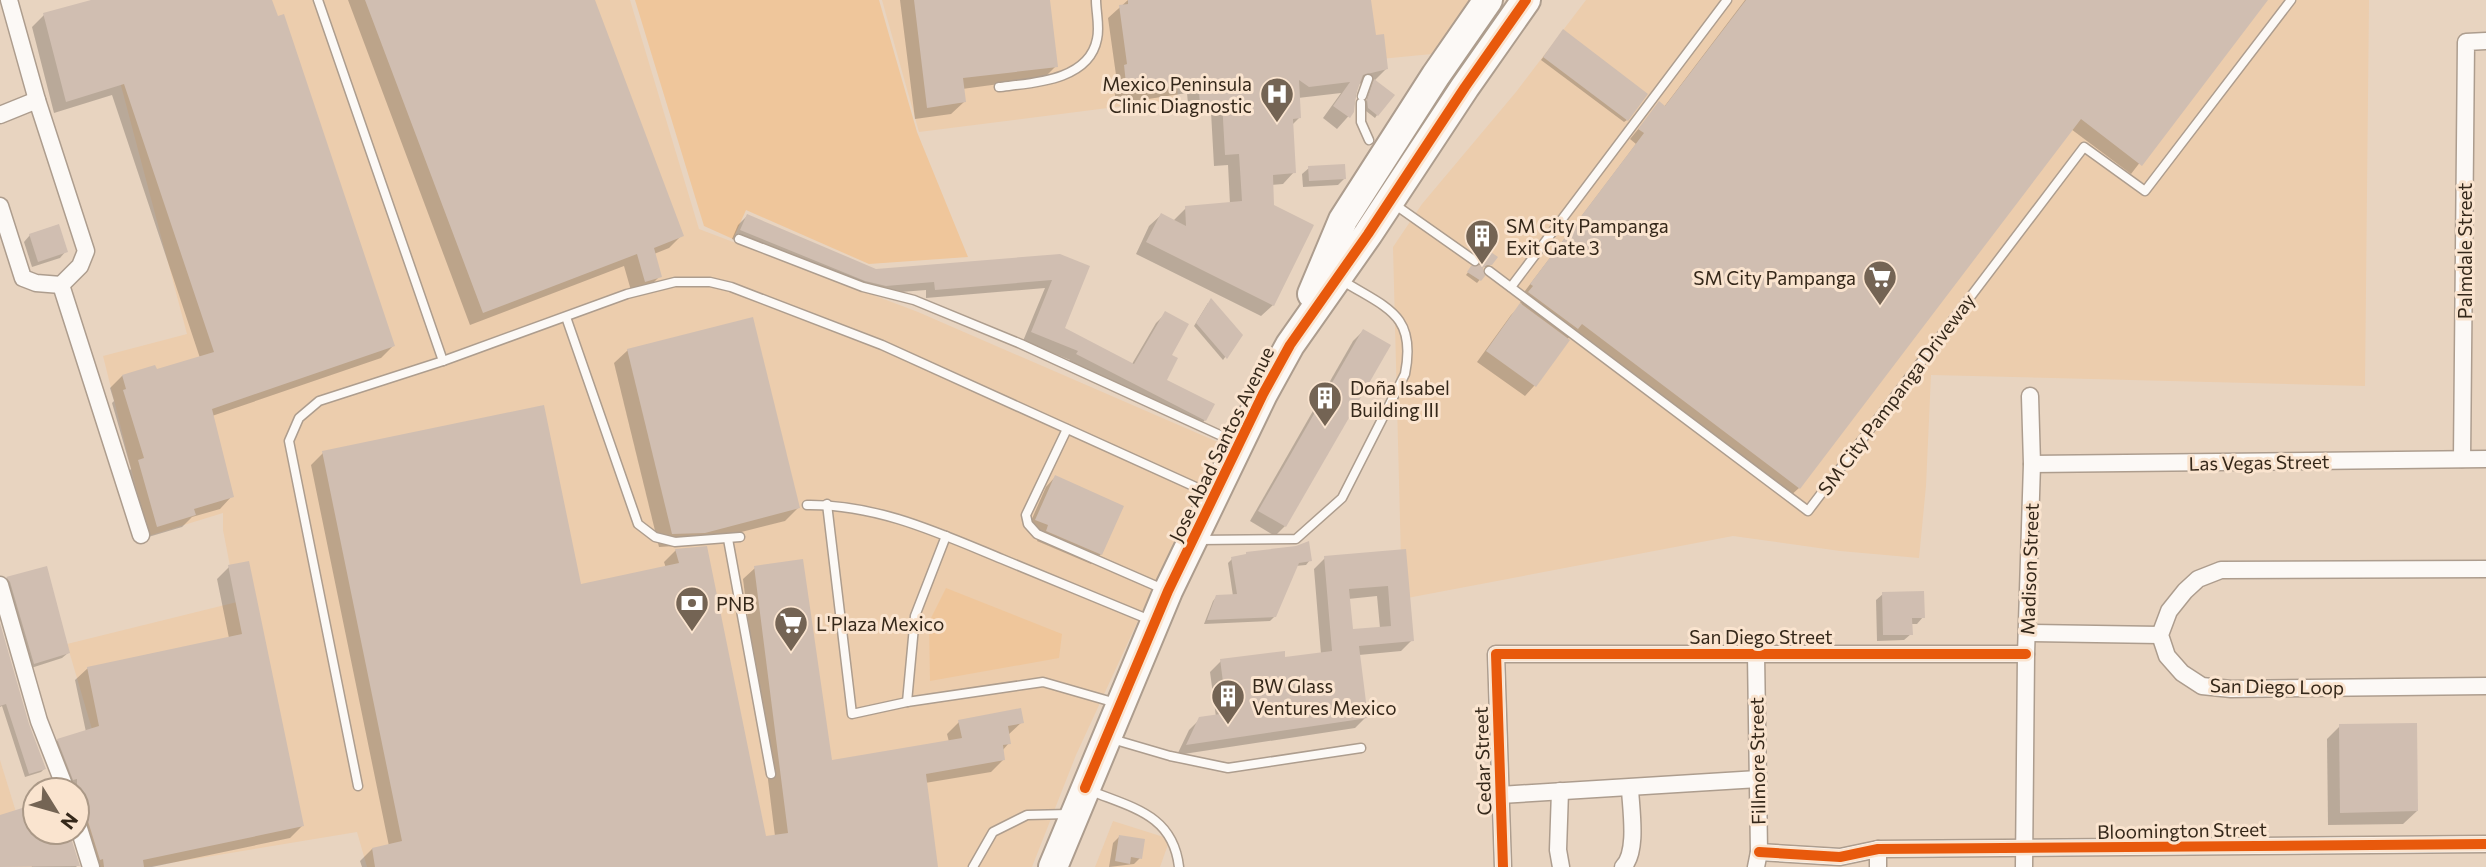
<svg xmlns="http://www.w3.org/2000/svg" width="2486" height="867" font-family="Commissioner,sans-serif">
  <rect width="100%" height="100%" fill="#e8d4c0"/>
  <g fill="#eccdad">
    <path d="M101,0h529l69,229 219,83 302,131 -144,312 -44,112h-665l-10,-35 -211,35h-46l-23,-63 31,-20 -41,-140 170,-42 -14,-72v-17l-75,23 -45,-180 84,-22 -72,-271z"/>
    <path d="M882,0h589l-39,54 -62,6 -193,26 1,13 -259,33z"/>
    <path d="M1586,0h783l-4,386 -434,-11 -5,111 -7,72 -79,-7 -107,-15 -331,63 -9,-352 29,-43 94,-112z"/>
    <path d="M0,760l33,107h-33z"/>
    <path d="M1113,821l57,18 -10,28h-65z"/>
  </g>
  <g fill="#efc69b">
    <path d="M635,0h244l38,132 51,125 -99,7 -123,-54 -13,29 -29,-13z"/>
    <path d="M946,588l116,46 -3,24 -129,23 -1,-59z"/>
  </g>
  <g fill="#0003" fill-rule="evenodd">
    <path d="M95,0h175l123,346 -12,12 -169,58 20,80 -12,13 -28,8 -10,10 -37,11 -18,-65 4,-4 -19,-66 2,-2 -4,-13 12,-12 33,-5 45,-13 -88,-263 -58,18 -22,-86 12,-12z"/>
    <path d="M348,0h245l89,235 -13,13 -15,6 6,22 -13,13 -15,5 -8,-28 -154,59z"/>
    <path d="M900,0h149l7,66 -12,12 -82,11 2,13 -13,12 -36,5z"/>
    <path d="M1128,0h242l4,37 12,32 -12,12 3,34 -2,3 -9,-7 -1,-7 8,-23 -15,3 -5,27 -16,18 -14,-11 18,-25 -43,5 1,20 -8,8 3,46 -11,12 -12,1 2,120 -12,11 -125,-62 13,-28 12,-11 12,6 13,-13 44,-4 -2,-39 -14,1 -3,-54 -22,3 -2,-22 -71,11 -3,-26 3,-3 -8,-57z"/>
    <path d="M1745,0h520l-134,174 -60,-45 -272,359 -10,9 -217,-164 -38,53 -9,10 -48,-34 34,-47 11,-11 -2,-1 4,-6 -2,-2 114,-151 -6,-5 29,-35 5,3z"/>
    <path d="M1561,34l66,86 -3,2 -83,-62z"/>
    <path d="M1309,168l36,10 -7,7 -35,2 -1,-13z"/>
    <path d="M747,216l129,55 184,-15 3,73 69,35 24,-41 9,-9 5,42 -6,25 41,39 -9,9 -128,-66 2,-3 -47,-19 22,-53 -119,10v-8l-50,4 -21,-5 -123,-50 6,-14z"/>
    <path d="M30,235l36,16 -6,7 -28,9 -8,-25z"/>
    <path d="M1483,252l8,12 -3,3h-7l2,9 -6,7 -11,-8 3,-4 10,-4 -2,-7z"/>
    <path d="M1208,303l33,32 -18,25 -29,-34z"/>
    <path d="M1363,331l-78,195 -10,10 -25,-15 103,-180z"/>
    <path d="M628,350l170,158 -13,13 -95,24 -31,2 -45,-184z"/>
    <path d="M323,453l256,133 87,-18 -2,-6 12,-12 89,288 10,-2 -32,-257 12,-11 75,194 119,-20 -2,-8 12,-12h63l-14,13 1,8 -7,8 1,9 -12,12 -66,11 11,84h-574l-2,-6 12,-12 17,-3 -78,-381z"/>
    <path d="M1055,477l46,77 -10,10 -54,-23 2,-6 -12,-5 19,-43z"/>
    <path d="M1405,550l7,90 -11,11 -42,4 7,62 -11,11 -178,27 12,-25 11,-11 16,-2 -6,-45 11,-11 63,-2 37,-5 -7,-85 11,-11zM1377,596l3,32 -29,3 -3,-32z"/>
    <path d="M1232,559l78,1 -4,5 -11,1 -20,50 -5,5 -66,3 9,-23 4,-5h16l-5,-33z"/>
    <path d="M229,567l73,259 -12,12 -138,29h-66l-9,-35v-42h-16l-15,-38 12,-12 28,-8 -11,-52 13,-12 141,-30 -12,-59z"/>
    <path d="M46,569l22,84 -6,5 -34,11 -26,-85 5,-6z"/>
    <path d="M1883,594l40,23 -6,7h-7l1,10 -7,6 -27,1 -1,-41z"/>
    <path d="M0,629l27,96 17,44 -3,3 -16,5 -23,-71 -2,1z"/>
    <path d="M2340,726l77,85 -14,13 -75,1 -1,-86z"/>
    <path d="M35,832h32l11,33 -2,2h-44l-9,-33z"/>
    <path d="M1120,836l20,22 -6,6 -25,3 4,-24z"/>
  </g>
  <g fill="#d0beb1" fill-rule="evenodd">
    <path d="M91,0h181l6,16 6,-2 111,332 -183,63 22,88 -40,12 2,6 -39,12 -19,-67 6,-2 -21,-68 3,-1 -4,-14 33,-10 2,4 57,-17 -90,-268 -58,18 -23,-89z"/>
    <path d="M365,0h230l89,236 -30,12 8,29 -17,5 -8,-28 -154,59z"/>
    <path d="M914,0h136l8,67 -95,11 3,24 -39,6z"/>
    <path d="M1128,0h243l5,35 8,-1 4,35 -25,6 -7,19 -2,18 -4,6 -17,-12 17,-24 -41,5 -10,-7 2,38 -8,1 3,54 -23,2 1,30 40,20 -40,81 -128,-64 15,-29 25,13 -1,-20 57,-5 -3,-47 -14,1 -3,-54 -22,3 -2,-22 -71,11 -3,-28 3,-1 -8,-59 9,-1z"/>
    <path d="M1746,0h522l-126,166 -61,-47 -281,370 -218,-165 -4,5 -50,-37 5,-6 -3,-2 114,-151 -6,-4 21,-28 6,5z"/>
    <path d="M1563,29l85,65 -20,27 -85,-64z"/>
    <path d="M1374,79l21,16 -17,21 -10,-8 -1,-8z"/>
    <path d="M1345,164l1,15 -37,2 -1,-15z"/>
    <path d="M747,214l129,55 184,-15 30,12 -25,62 69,36 31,-53 24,13 -17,31 6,3 -11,22 48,24 -9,17 -130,-67 2,-3 -47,-19 21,-52 -117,10 -1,-8 -48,4 -21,-5 -125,-51z"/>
    <path d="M59,224l9,28 -30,10 -9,-28z"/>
    <path d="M1485,248l13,9 -6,8h-5l-4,3 2,8 -4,5 -14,-9 4,-6 9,-1 2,-4 -3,-5z"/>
    <path d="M1211,298l32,37 -16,24 -31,-36z"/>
    <path d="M1520,303l50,37 -34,47 -50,-36z"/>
    <path d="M753,317l47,191 -95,25 -33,1 -45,-185z"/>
    <path d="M1363,329l28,16 -105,182 -28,-16z"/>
    <path d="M544,405l37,179 98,-21 -4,-14 32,-3 59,290 22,-3 -34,-267 49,-7 29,201 130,-22 -4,-18 63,-12 3,15 -16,3 3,18 -8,1 2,15 -79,14 12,93h-563l-3,-19 30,-7 -80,-390z"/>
    <path d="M1055,475l69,31 -22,49 -56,-24 2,-6 -13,-5z"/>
    <path d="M1309,541l3,20 -13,2 -23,54 -69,3 9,-25 21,-1 -6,-37 15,-3v-2l50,-6z"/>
    <path d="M1406,549l8,92 -55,5 9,72 -182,27 13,-28 28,-4 -7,-54 65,-8v6l47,-6 -8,-95zM1388,586l3,40 -38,3 -4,-40z"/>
    <path d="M249,561l55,265 -161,34 1,7h-40l-1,-8 -3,1 -13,-42 -3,-4 -7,-2v-33l-4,1 -16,-41 42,-13 -12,-59 155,-33 -14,-69z"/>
    <path d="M47,566l23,87 -36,11 -24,-82 -4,-5z"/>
    <path d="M1924,591l1,27h-13l1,17h-30l-1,-43z"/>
    <path d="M0,623l29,101 17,45 -17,5 -23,-70 -6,2z"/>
    <path d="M2417,723l1,88 -78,2 -1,-89z"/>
    <path d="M35,804v28h34l11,34 -80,1v-52z"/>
    <path d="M1119,835l26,4 -3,20 -11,-2 -1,7 -15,-3z"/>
  </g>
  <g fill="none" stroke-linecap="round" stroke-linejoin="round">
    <g stroke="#ad9d8e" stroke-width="11">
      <g id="lane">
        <path d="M318,0l125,361"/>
        <path d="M999,87c33,-4 90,-6 98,-48 3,-12 -1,-27 -1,-39"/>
        <path d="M1362,96l6,-17"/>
        <path d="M1361,103v19l8,18"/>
        <path d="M1394,204l81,57"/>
        <path d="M739,239l124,48 51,13 107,44 214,98"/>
        <path d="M1489,271l319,240 276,-364 61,44 146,-191"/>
        <path d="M1511,287l216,-287"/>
        <path d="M566,317l72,207 17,13 20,5 65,-5"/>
        <path d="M1067,429l-41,86 2,9 9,10 126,55"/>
        <path d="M827,504l25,210 55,-12 136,-20 73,21"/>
        <path d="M807,505c70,-1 132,28 195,54 49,20 99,41 148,61"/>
        <path d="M728,539l43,235"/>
        <path d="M1198,540l98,-1 46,-41 63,-124c12,-60 -19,-66 -62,-93"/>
        <path d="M907,702l8,-86 31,-80"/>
        <path d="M1112,739l58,17 58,12 133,-20"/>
        <path d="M358,786l-69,-345 10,-23 20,-17 124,-40 184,-67 48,-12h35l21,5 151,58 329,149"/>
        <path d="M1091,791c42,17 82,24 88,76"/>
        <path d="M973,867l20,-35 34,-17 42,-1"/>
      </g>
    </g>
    <g stroke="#ad9d8e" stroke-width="19">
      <g id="street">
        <path d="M9,0l28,100 49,151 -6,15 -19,19"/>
        <path d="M0,115l37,-15"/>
        <path d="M0,206l23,72 13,5 25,2"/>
        <path d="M61,285l80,250"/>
        <path d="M2462,459l4,-417 20,-1"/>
        <path d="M2032,464l454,-5"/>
        <path d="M2486,569l-265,1 -23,9 -13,12 -16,20 -9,24 7,21 15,17 20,13 29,3 255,-3"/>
        <path d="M0,585l39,136 27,69"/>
        <path d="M2027,633l133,2"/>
        <path d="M1756,654l3,198 -3,15"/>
        <path d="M1560,791l-2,59 3,17"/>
        <path d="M1500,795l258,-16"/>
        <path d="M77,822l14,45"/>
        <path d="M1878,849v18"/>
        <path d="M1759,852l81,5 38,-8 608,-5"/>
        <path d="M1503,867l-7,-213h530"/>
        <path d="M1623,867c15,-15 8,-57 7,-78"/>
        <path d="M2024,867l2,-213 6,-190 -2,-68"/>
      </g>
    </g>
    <g stroke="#ad9d8e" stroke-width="32">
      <g id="highway">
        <path d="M1312,294l31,-74 93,-145 52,-75"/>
        <path d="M1053,867l115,-276 95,-197 27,-49 78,-111 97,-147 61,-87"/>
      </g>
    </g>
    <use href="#lane" stroke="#fcf9f6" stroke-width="8"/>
    <use href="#street" stroke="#fcf9f6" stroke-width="16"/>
    <use href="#highway" stroke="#fcf9f6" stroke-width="28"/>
    <g stroke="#fae4cf" stroke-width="15">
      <g id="cycleway">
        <path d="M1085,788l83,-197 95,-197 27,-49 78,-111 97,-147 61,-87"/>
        <path d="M1759,852l81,5 38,-8 608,-5"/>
        <path d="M1503,867l-7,-213h530"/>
      </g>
    </g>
    <use href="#cycleway" stroke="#e8590c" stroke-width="10"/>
  </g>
  <defs>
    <g id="hospital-pin" transform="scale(1.75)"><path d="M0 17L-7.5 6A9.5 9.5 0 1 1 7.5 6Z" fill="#746454" stroke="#fae4cf"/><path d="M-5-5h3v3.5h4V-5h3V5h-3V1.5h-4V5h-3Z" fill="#fff"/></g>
    <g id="building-pin" transform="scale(1.75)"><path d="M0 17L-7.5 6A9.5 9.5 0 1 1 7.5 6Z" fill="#746454" stroke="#fae4cf"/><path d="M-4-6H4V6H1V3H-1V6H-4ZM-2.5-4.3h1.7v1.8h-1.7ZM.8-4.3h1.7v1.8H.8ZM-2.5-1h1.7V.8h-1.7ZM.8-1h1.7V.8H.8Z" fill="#fff"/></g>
    <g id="supermarket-pin" transform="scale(1.75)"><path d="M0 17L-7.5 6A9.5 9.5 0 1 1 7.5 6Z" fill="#746454" stroke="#fae4cf"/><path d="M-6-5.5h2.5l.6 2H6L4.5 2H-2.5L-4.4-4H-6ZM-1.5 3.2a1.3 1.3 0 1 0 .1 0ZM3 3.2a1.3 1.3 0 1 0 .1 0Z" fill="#fff"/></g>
    <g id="bank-pin" transform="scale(1.75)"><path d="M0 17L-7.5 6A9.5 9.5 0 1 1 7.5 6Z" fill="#746454" stroke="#fae4cf"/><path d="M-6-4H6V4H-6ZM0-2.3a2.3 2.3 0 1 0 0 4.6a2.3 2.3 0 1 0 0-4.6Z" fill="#fff"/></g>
  </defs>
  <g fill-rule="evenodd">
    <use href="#hospital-pin" x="1277" y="94"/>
    <use href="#building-pin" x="1482" y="236"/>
    <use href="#supermarket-pin" x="1880" y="277"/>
    <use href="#building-pin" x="1325" y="398"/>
    <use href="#bank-pin" x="692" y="603"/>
    <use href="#supermarket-pin" x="791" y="623"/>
    <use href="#building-pin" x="1228" y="696"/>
  </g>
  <g text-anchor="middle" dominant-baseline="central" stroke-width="6" stroke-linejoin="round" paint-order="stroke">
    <g font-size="19" fill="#35281a" stroke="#fae4cf" text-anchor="start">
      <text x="1252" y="83" text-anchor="end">Mexico Peninsula<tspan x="1252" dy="22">Clinic Diagnostic</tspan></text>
      <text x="1506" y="225">SM City Pampanga<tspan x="1506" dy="22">Exit Gate 3</tspan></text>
      <text x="1856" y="277" text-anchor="end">SM City Pampanga</text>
      <text x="1350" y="387">Doña Isabel<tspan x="1350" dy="22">Building III</tspan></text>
      <text x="716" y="603">PNB</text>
      <text x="816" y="623">L'Plaza Mexico</text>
      <text x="1252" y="685">BW Glass<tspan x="1252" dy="22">Ventures Mexico</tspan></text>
    </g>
    <g font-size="19" fill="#35281a" stroke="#fae4cf">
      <text transform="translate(2464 251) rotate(-90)">Palmdale Street</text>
      <text transform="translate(1896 394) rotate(-53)">SM City Pampanga Driveway</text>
      <text transform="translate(1221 444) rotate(-64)">Jose Abad Santos Avenue</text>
      <text transform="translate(2259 462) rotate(-1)">Las Vegas Street</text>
      <text transform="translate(2029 569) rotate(-88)">Madison Street</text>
      <text x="1761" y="636">San Diego Street</text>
      <text transform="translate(2277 686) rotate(1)">San Diego Loop</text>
      <text transform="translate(1482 761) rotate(-92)">Cedar Street</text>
      <text transform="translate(1757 761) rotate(-91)">Fillmore Street</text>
      <text transform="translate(2182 830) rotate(-1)">Bloomington Street</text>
    </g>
  </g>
  <g transform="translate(56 811) rotate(127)"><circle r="33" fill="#fae4cf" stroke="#ab9987" stroke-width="2"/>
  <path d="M0-5L12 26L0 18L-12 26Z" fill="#746454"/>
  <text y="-10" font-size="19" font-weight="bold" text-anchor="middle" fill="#35281a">N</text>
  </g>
</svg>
